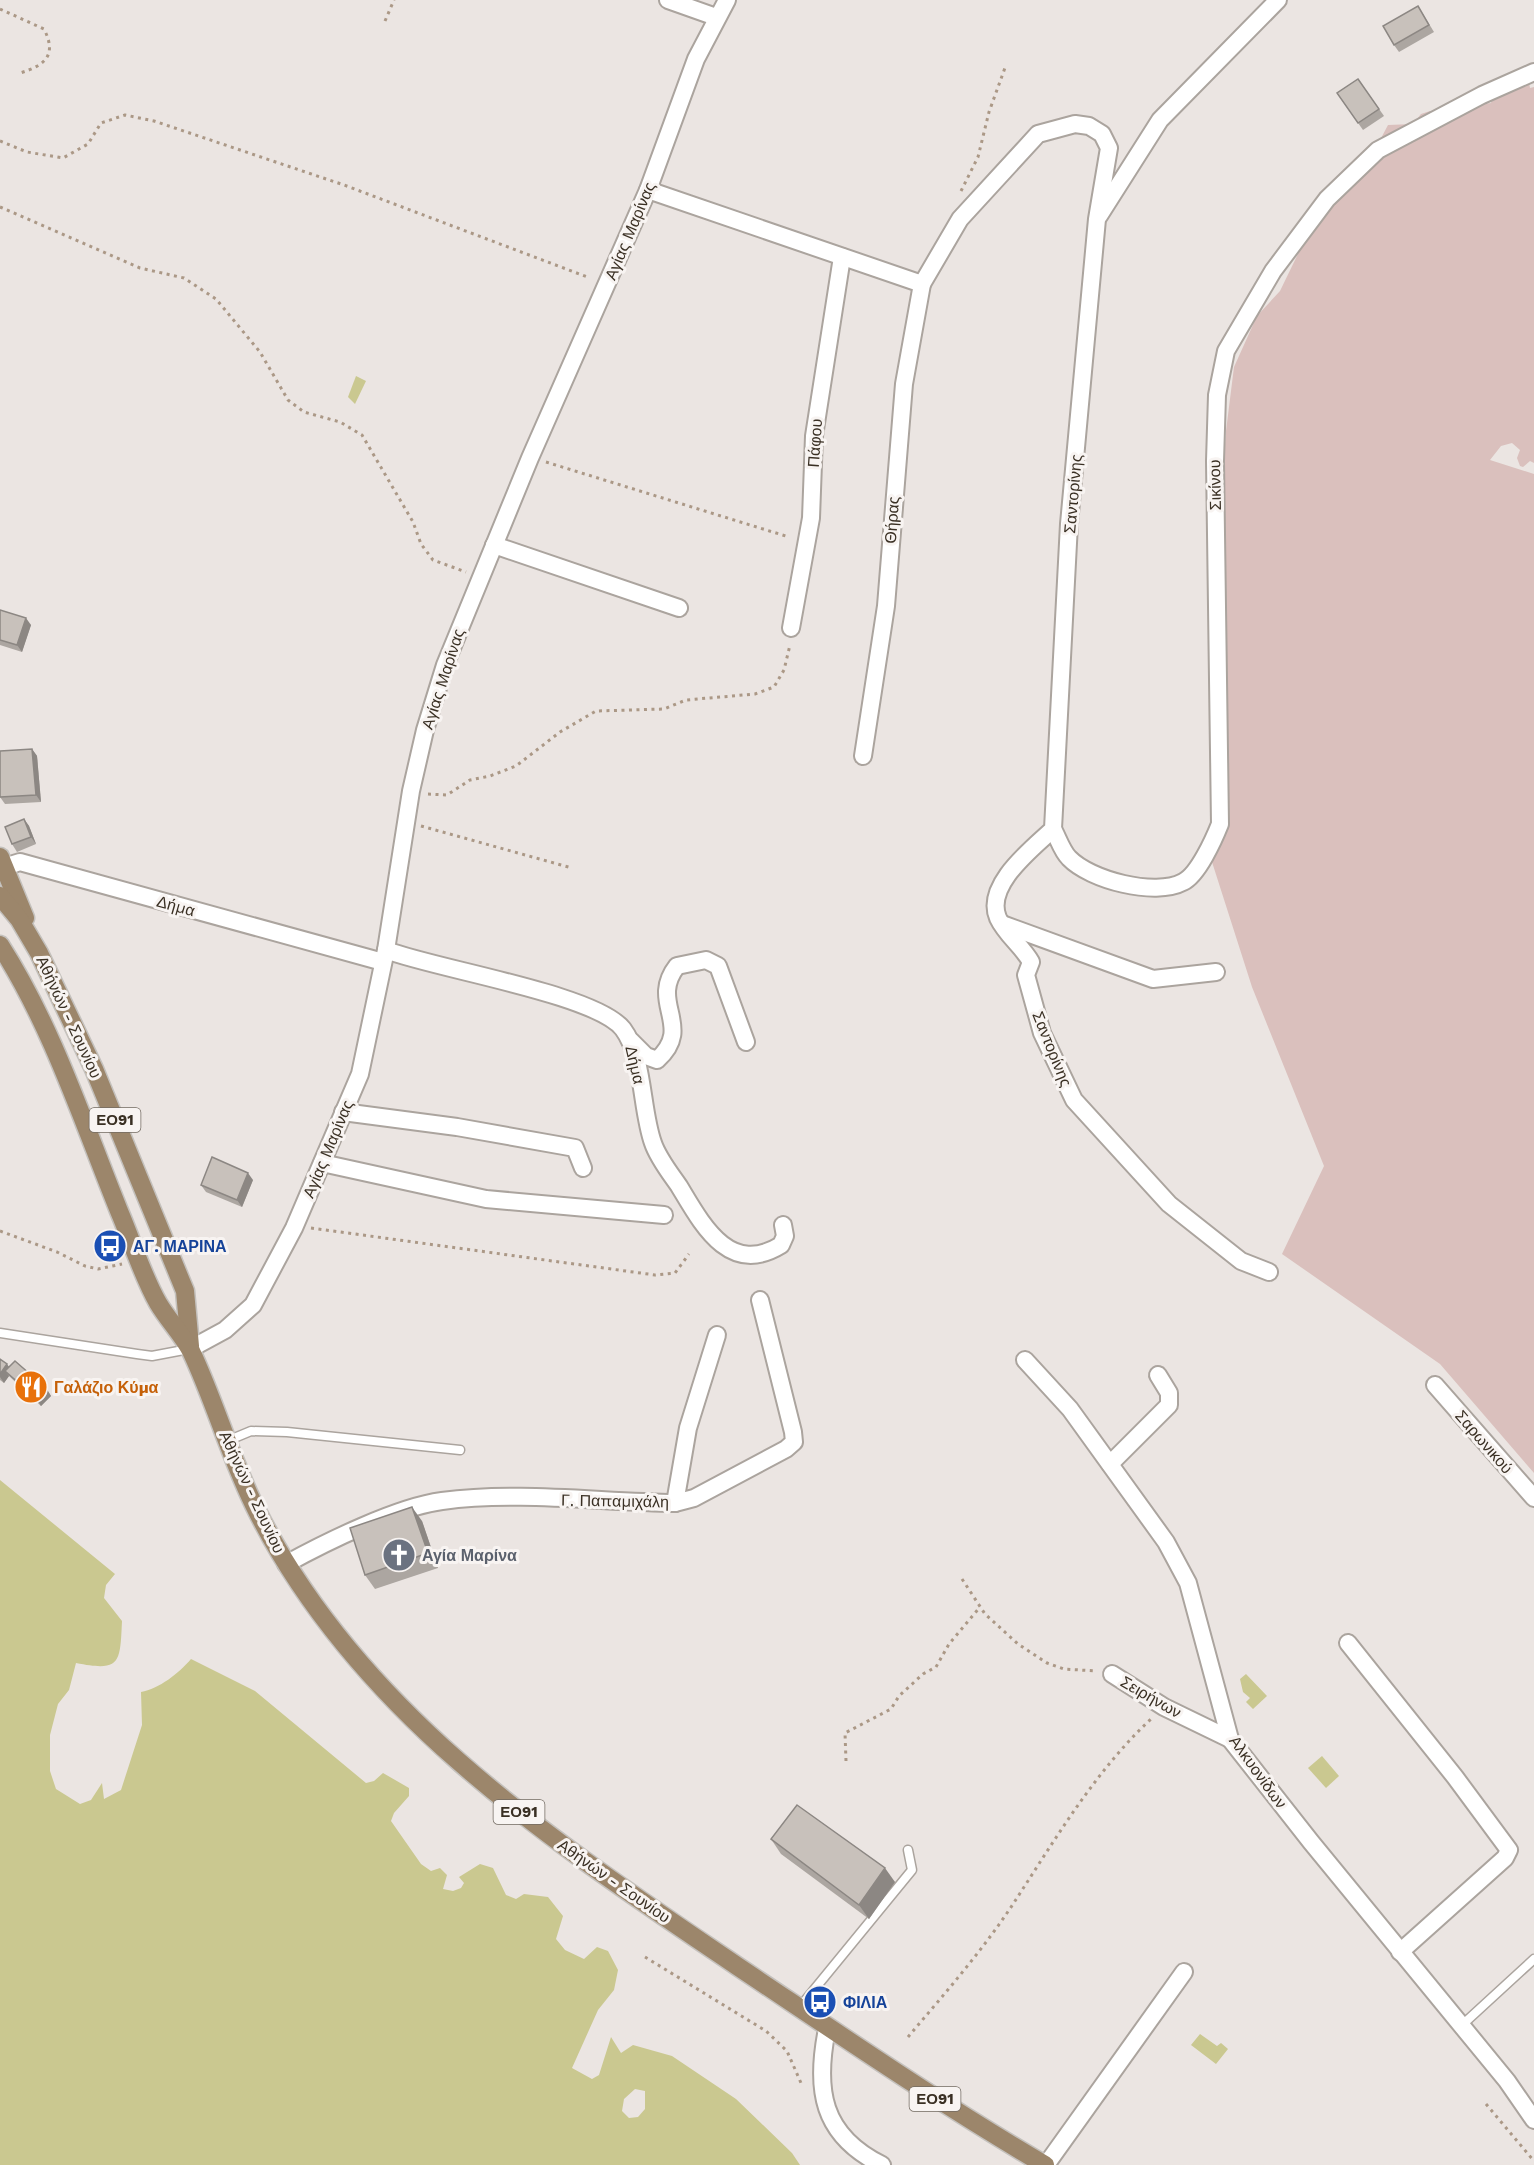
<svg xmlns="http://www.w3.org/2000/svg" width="1534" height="2165" font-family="'Work Sans',sans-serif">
  <rect width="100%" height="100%" fill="#ebe5e2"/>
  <path fill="#dac0bd" d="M1529,82l1,6 4,-1v376l-4,-2 -7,6 -3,-1 -3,-8 3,-8 -8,-7 -11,3 -11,14 44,14v999l-94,-109 -158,-110 42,-88 -72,-179 -40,-125 13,-35 3,-51 -5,-305 3,-40 8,-64 23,-51 23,-25 31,-64 68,-85 9,-17 25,-1 8,-10 9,-3 10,15 13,-5 -3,-3 33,-14 8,-1 1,-6z"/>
  <g fill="#cac890" fill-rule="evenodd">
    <path d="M356,376l10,5 -11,23 -7,-7z"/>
    <path d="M0,1480l115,94 -9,11 -2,13 18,23c-2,42 -1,51 -46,42l-7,27 -11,14 -8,31v36l6,18 24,15 11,-4 11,-17 2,16 17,-9 21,-65 -1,-33c18,-3 38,-19 50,-33l64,32 111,92 8,-2 9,-8 26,15v8l-15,17 -3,8 30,43 10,7 9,-3 7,7 -4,14 10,2 8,-3 3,-5 -5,-6 21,-13 13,4 13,27 10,4 8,-5 24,3 15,19 -7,23 9,11 19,9 13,-12 11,4 10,19 -4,20 -16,20 -26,58 20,11 7,-4 12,-38 10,16 12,-8 39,11 64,43 56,54 8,12h-800zM635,2089l10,2v18l-7,8 -9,1 -7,-7 2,-12z"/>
    <path d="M1246,1674l21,22 -14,13 -7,-7 4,-4 -7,-6 -3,-13z"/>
    <path d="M1322,1756l17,20 -13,12 -18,-20z"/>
    <path d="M1200,2034l17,12 4,-3 7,6 -12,15 -25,-19z"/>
  </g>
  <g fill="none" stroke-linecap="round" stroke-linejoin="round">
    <g stroke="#aba49e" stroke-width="11">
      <g id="service">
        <path d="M0,1333l137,21 15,2 37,-7"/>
        <path d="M227,1441l24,-10 36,1 173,18"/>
        <path d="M799,2008l113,-138 -4,-20"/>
        <path d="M1461,2026l73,-67"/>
      </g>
    </g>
    <g stroke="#aba49e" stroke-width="20">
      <g id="minor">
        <path d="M668,0l48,17"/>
        <path d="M648,190l274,94 38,-65 78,-85 37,-10 14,2 13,8 7,14 -12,71 -28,305 -16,305c-20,19 -69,56 -55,89 8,17 24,28 33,44l-5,13 16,58 32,67 95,104 72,57 28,11"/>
        <path d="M1099,216l61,-96 118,-120"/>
        <path d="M494,545l185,63"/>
        <path d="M791,628l20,-110 3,-82 28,-179"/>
        <path d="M863,756l23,-150 18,-222 18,-100"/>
        <path d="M1053,829c5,9 9,22 16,29 21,22 86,39 114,24 15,-7 31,-43 37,-58l-5,-363 2,-66 9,-44 47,-80 54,-72 51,-49 104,-55 52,-23"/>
        <path d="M4,867l16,-5 363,100"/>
        <path d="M1002,924l151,55 63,-7"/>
        <path d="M386,950c49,19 210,44 237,79 21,28 18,81 30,114 5,15 17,30 26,43 23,38 50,91 102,59l4,-9 -2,-11"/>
        <path d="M631,1041l15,15 11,4c38,-34 -9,-57 20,-94l29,-6 12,6 28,76"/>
        <path d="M343,1112l114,15 118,21 8,20"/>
        <path d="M322,1163l164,36 178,16"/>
        <path d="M190,1349l35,-19 28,-25 41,-77 66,-154 26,-124 25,-159 14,-61 20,-65 85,-207 118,-268 48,-131 31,-59"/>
        <path d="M1025,1360l45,49 96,133 22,41 42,156 81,103 196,239 27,39"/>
        <path d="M1435,1385l99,113"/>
        <path d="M1110,1464l59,-59v-12l-11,-18"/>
        <path d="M675,1503l13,-75 29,-93"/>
        <path d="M286,1564c40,-22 111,-57 156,-63 76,-10 157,1 233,2l19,-5 92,-49 8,-7 -1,-10 -33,-132"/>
        <path d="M1348,1643l107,134 54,73 -4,8 -105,94"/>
        <path d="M1112,1674l52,33 66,32"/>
        <path d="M827,2029c-12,60 -6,106 55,136"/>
        <path d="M1046,2165l138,-193"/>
      </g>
    </g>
    <g stroke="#c4c1bd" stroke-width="21">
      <g id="primary">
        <path d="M0,857l25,61"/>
        <path d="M0,896l19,23 20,34 55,116 91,222 5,55"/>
        <path d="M0,945c52,81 83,177 119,266 13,30 23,64 39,92 10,17 24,31 33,48 25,53 40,110 67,162 103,203 296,329 479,453 102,68 202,137 308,199"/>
      </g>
    </g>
    <g stroke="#ab9886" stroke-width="3" stroke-dasharray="3 4.5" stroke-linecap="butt">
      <path d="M0,9l44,20c13,26 2,36 -24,44"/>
      <path d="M385,21l9,-21"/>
      <path d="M0,141l27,11 36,6 25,-14 13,-21 24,-8 29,6 190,64 246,93"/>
      <path d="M961,191l17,-34 11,-45 17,-47"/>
      <path d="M0,207l140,61 44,10 32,21 44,53 28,48 16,12 36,10 22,13 51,87 8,22 12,16 33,12"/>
      <path d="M546,462l243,75"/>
      <path d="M428,794l19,1 23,-15 20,-4 26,-10 44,-34 36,-21 68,-2 22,-9 69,-6 19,-7 10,-17 6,-25"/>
      <path d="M421,826l151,42"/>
      <path d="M311,1228l344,47 20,-2 14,-19"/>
      <path d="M0,1231l57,21 28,14 13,3 24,-5"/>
      <path d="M962,1579l23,35 33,30 29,19 17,6 32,2"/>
      <path d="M846,1761l-1,-28 46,-24 8,-13 24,-22 13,-7 13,-23 31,-37"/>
      <path d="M645,1957l121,74 21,20 14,32 4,1"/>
      <path d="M908,2037c37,-44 76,-88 107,-136 41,-63 81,-131 137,-183"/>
      <path d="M1486,2104l48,57"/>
    </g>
    <use href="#service" stroke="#fff" stroke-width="8"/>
    <use href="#minor" stroke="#fff" stroke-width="16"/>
    <use href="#primary" stroke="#9c866b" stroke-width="18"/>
  </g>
  <g fill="#aca6a1">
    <path d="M1418,6l16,26 -35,20 -5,-7z"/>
    <path d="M1358,79l26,37 -21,14 -26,-37z"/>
    <path d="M0,610l31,15 -9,27 -22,-7z"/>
    <path d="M32,749l5,7 4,46 -36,2 -5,-7z"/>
    <path d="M24,819l5,7 7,18 -19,8 -5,-8z"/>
    <path d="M253,1180l-11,27 -36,-15 -5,-7z"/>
    <path d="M0,1359l9,8 37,21 5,8 -10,10 -32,-30 -5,7 -4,-3z"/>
    <path d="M422,1521l16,47 -63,21 -10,-14z"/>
    <path d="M771,1839l124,43 -26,37 -88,-65z"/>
  </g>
  <g fill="#8c8783">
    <path d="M26,618l5,7 -9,27 -5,-7z"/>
    <path d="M32,749l5,7 4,46 -5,-7z"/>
    <path d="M24,819l5,7 7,18 -5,-7z"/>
    <path d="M248,1173l5,7 -11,27 -5,-7z"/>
    <path d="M7,1364l5,7h-7l4,5 -5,7 -4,-6v-3z"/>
    <path d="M46,1388l5,8 -10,10 -5,-8z"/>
    <path d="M412,1507l10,14 16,47 -10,-15z"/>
    <path d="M885,1868l10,14 -26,37 -10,-14z"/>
  </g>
  <g fill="#c8c1bb" stroke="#8c8783" stroke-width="1.5">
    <path d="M1418,6l11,19 -35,20 -11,-19z"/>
    <path d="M1358,79l21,30 -21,14 -21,-30z"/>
    <path d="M0,610l26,8 -9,27 -17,-5z"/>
    <path d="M32,749l4,46 -36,2v-46z"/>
    <path d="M24,819l7,18 -19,7 -7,-17z"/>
    <path d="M212,1157l36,16 -11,27 -36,-15z"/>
    <path d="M0,1359l7,5 -7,10z"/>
    <path d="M15,1361l31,27 -10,10 -31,-27z"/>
    <path d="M412,1507l16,46 -63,22 -15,-47z"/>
    <path d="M797,1805l88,63 -26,37 -88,-66z"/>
  </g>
  <defs>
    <g id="bus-disc" transform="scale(1.725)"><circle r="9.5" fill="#1a4fb4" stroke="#f8f4f2"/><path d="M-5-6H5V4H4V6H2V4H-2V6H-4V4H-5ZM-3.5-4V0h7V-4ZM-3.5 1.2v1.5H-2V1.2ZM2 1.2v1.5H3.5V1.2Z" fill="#fff"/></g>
    <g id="restaurant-disc" transform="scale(1.725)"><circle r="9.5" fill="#e8710a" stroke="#f8f4f2"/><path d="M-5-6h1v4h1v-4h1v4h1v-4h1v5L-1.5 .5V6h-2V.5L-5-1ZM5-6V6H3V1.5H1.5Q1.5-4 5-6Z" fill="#fff"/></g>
    <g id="church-disc" transform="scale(1.725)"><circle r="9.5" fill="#6b7280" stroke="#f8f4f2"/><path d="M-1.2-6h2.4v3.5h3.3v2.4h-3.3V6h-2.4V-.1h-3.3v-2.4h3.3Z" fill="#fff"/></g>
  </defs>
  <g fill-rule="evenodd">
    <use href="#bus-disc" x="110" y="1246"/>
    <use href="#restaurant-disc" x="31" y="1387"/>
    <use href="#church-disc" x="399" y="1555"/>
    <use href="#bus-disc" x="820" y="2002"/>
  </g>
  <g text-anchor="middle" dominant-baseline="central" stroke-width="6" stroke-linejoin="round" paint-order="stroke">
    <g fill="#f8f4f2" stroke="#736b62" stroke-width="1.5">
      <rect x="89.5" y="1108" width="51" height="24" rx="4.5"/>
      <rect x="493.5" y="1800" width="51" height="24" rx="4.5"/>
      <rect x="909.5" y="2087" width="51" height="24" rx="4.5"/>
    </g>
    <g font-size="15" font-weight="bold" fill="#3a3024">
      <text x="115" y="1120">ΕΟ91</text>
      <text x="519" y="1812">ΕΟ91</text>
      <text x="935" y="2099">ΕΟ91</text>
    </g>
    <g font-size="16" fill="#3a3024" stroke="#f8f4f2">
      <text transform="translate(630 231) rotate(-67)">Αγίας Μαρίνας</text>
      <text transform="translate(815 443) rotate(-86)">Πάφου</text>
      <text transform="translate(1215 485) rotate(-91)">Σικίνου</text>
      <text transform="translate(1073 494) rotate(-85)">Σαντορίνης</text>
      <text transform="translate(892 520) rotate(-86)">Θήρας</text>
      <text transform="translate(443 679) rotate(-72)">Αγίας Μαρίνας</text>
      <text transform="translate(176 906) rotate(16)">Δήμα</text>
      <text transform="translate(69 1017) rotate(65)">Αθήνών - Σουνίου</text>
      <text transform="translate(1052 1049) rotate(68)">Σαντορίνης</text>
      <text transform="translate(635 1065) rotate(77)">Δήμα</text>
      <text transform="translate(328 1149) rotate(-67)">Αγίας Μαρίνας</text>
      <text transform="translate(1484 1442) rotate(49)">Σαρωνικού</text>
      <text transform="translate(252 1492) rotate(65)">Αθήνών - Σουνίου</text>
      <text transform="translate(615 1501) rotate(1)">Γ. Παπαμιχάλη</text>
      <text transform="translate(1151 1697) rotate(30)">Σειρήνων</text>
      <text transform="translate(1258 1772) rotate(54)">Αλκυονίδων</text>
      <text transform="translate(614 1881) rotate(35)">Αθήνών - Σουνίου</text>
    </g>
    <g font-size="16" font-weight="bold" fill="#164399" stroke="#f8f4f2" text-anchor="start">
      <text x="133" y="1246">ΑΓ. ΜΑΡΙΝΑ</text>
      <text x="843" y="2002">ΦΙΛΙΑ</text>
    </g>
    <g font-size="16" font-weight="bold" fill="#c56008" stroke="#f8f4f2" text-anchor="start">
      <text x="54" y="1387">Γαλάζιο Κύμα</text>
    </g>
    <g font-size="16" font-weight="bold" fill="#5b616d" stroke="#f8f4f2" text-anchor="start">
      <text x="422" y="1555">Αγία Μαρίνα</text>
    </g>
  </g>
</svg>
